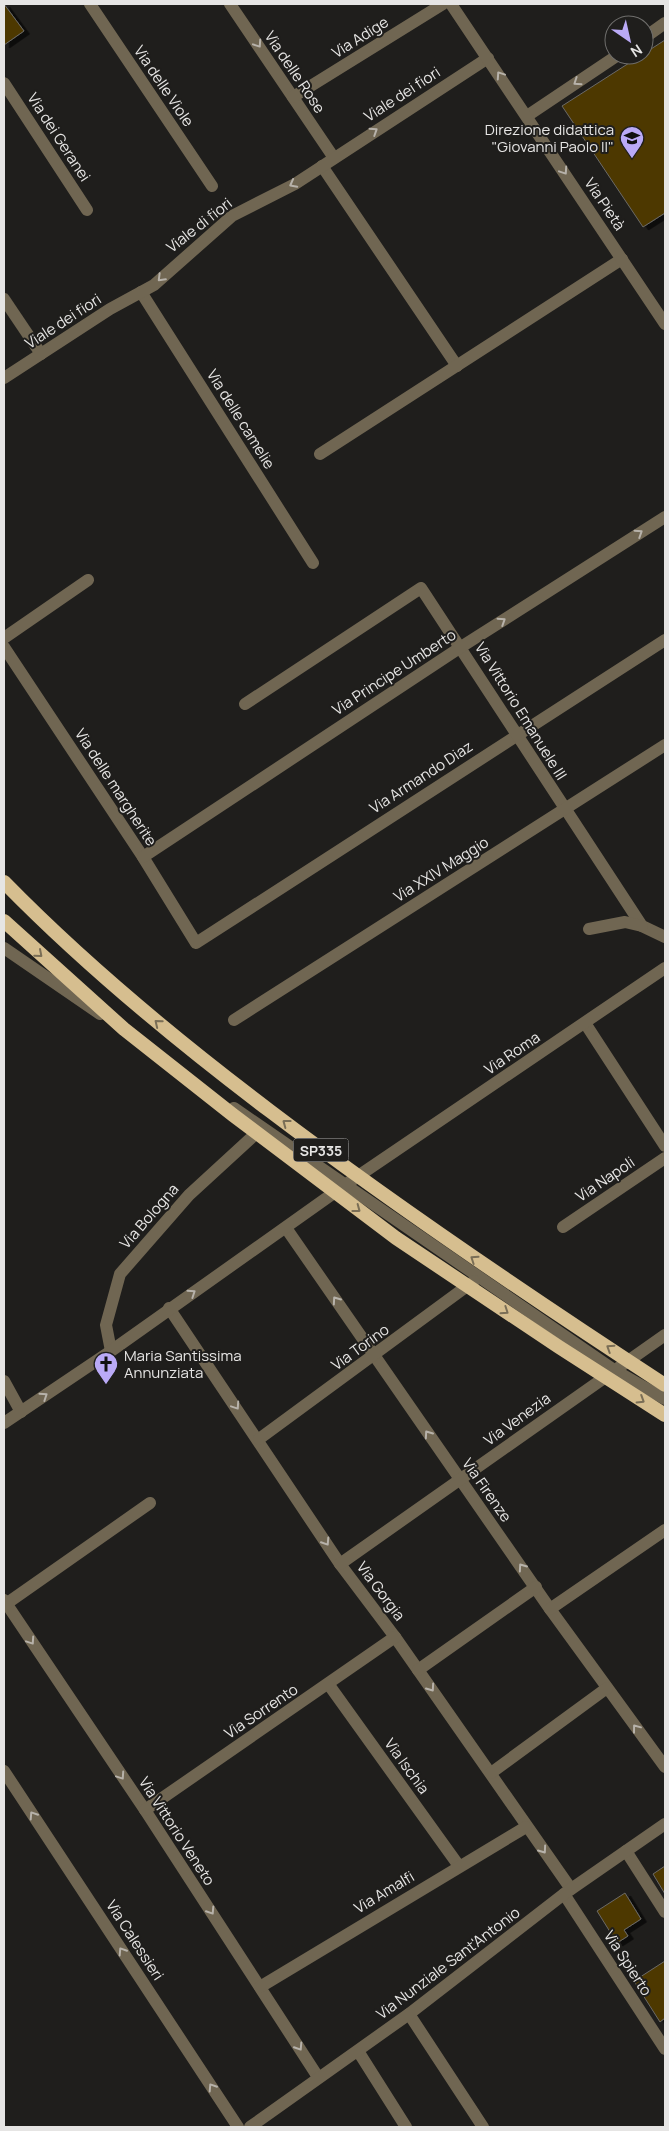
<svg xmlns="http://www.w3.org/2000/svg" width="669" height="2131" font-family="Manrope,sans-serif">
  <defs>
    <filter id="shadow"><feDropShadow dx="5.5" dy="3" stdDeviation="0" flood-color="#0009"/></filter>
  </defs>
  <rect width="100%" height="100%" fill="#1f1e1c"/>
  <g fill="#4d3700" stroke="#6b6a67" filter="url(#shadow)">
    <path d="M4,4l20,27 -20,14z"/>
    <path d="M665,40v173l-22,14 -81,-121z"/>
    <path d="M665,1866v28l-12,-20z"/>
    <path d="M625,1893l16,26 -17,11 4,6 -11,7 -20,-32z"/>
    <path d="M665,1961v57l-5,4 -26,-41z"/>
  </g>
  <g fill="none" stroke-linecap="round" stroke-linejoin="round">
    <g stroke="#706652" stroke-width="12">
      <path d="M90,4l122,182"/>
      <path d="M230,4l104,154"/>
      <path d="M644,38l21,-15"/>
      <path d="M4,83l83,127"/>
      <path d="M293,97l150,-93"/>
      <path d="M527,116l91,-61"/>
      <path d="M322,166l135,200"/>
      <path d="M141,292l172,271"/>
      <path d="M4,299l37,55"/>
      <path d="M4,378l106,-69 44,-24 78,-69 63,-32 193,-126"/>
      <path d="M320,454l302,-195"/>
      <path d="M4,638l84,-58"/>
      <path d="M4,647l139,210 53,86 469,-303"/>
      <path d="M245,704l176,-116 221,338 23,11"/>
      <path d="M143,857l318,-210 204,-130"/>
      <path d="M589,929l36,-7 17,4"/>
      <path d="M4,948l96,66"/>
      <path d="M234,1020l431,-275"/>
      <path d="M585,1023l80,123"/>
      <path d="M234,1108l380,262 51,29"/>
      <path d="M563,1227l102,-69"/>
      <path d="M286,1228l264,381 115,158"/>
      <path d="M169,1308l171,256 55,73 176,252"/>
      <path d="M111,1351l-5,-26 14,-51 69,-79 73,-67"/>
      <path d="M4,1381l17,31"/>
      <path d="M4,1423l107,-72 234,-166 320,-217"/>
      <path d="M259,1439l215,-158"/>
      <path d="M340,1564l325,-229"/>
      <path d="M4,1600l141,210 173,267"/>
      <path d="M6,1604l144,-101"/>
      <path d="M550,1609l115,-79"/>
      <path d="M418,1670l118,-83"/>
      <path d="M329,1685l130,181"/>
      <path d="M4,1771l234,356"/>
      <path d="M491,1773l116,-85"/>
      <path d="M145,1810l250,-173"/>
      <path d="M626,1851l39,61"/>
      <path d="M564,1894l101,155"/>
      <path d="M260,1987l266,-160"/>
      <path d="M409,2014l74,113"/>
      <path d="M358,2051l48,76"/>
      <path d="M250,2127l159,-113 155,-120 101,-70"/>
    </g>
    <path stroke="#706652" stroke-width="12" d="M451,4l214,320"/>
    <g stroke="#d6be8f" stroke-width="14">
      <path d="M4,882c82,84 172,158 266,229 128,97 260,186 395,274"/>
      <path d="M4,921l120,108 109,86 163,123 163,109 106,68"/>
    </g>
  </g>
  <defs><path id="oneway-chevron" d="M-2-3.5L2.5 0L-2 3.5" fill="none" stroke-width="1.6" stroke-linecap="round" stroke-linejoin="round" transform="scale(1.25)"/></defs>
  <g stroke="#b7b2aa">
    <use href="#oneway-chevron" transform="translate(258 44) rotate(56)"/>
    <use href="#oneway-chevron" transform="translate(500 75) rotate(-124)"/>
    <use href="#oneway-chevron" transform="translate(577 82) rotate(146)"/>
    <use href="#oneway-chevron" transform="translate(374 131) rotate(-33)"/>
    <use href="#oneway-chevron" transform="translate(564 171) rotate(56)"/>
    <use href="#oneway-chevron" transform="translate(293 184) rotate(152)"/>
    <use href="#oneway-chevron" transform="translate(161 278) rotate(135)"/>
    <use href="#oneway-chevron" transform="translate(639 533) rotate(-33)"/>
    <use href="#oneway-chevron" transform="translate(502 621) rotate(-33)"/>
    <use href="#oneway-chevron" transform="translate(192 1293) rotate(-34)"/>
    <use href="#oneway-chevron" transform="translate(336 1300) rotate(-125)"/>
    <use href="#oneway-chevron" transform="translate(44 1396) rotate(-34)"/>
    <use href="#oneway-chevron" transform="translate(236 1406) rotate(56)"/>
    <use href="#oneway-chevron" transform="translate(428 1434) rotate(-125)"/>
    <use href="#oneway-chevron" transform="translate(326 1542) rotate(57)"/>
    <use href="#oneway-chevron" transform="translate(522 1567) rotate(-125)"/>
    <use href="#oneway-chevron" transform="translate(31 1641) rotate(56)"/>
    <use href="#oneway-chevron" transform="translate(431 1688) rotate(55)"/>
    <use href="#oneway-chevron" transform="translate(636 1728) rotate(-127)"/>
    <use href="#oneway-chevron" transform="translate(121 1776) rotate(56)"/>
    <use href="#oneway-chevron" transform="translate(33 1815) rotate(-123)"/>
    <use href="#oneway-chevron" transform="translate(543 1850) rotate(55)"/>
    <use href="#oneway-chevron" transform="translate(211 1911) rotate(57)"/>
    <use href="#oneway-chevron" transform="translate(122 1951) rotate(-123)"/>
    <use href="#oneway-chevron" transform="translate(299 2047) rotate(57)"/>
    <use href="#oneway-chevron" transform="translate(212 2087) rotate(-123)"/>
  </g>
  <g stroke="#7a6e56">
    <use href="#oneway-chevron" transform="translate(39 954) rotate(41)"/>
    <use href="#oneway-chevron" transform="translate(158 1023) rotate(-141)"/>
    <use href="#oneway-chevron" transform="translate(286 1123) rotate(-143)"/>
    <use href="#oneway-chevron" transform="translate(357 1209) rotate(37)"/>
    <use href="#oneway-chevron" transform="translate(474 1259) rotate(-146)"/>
    <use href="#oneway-chevron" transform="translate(505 1311) rotate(34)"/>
    <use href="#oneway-chevron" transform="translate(610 1348) rotate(-147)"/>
    <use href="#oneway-chevron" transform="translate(641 1400) rotate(32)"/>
  </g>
  <defs>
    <g id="school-pin" transform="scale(1.25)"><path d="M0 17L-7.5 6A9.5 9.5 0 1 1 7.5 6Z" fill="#baaaf6" stroke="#1f1e1c"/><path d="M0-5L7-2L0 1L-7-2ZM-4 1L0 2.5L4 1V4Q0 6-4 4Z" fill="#111"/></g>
    <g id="church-pin" transform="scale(1.25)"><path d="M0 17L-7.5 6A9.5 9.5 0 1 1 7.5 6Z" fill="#baaaf6" stroke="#1f1e1c"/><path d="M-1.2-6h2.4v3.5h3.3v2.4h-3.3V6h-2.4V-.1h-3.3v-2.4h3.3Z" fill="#111"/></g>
  </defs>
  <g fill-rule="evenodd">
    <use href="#school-pin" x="632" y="138"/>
    <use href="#church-pin" x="106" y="1364"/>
  </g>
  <g text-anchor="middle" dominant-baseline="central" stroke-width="4" stroke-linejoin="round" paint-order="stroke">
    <rect fill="#1f1e1c" stroke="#aaa9a8" stroke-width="1" x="293.5" y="1138.5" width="55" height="23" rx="4"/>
    <g font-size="14" font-weight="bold" fill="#e6e5e4">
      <text x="321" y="1150">SP335</text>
    </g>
    <g font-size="15" fill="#e6e5e4" stroke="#1f1e1c">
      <text transform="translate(360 37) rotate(-32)">Via Adige</text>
      <text transform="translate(295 72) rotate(56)">Via delle Rose</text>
      <text transform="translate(164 86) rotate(56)">Via delle Viole</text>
      <text transform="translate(402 94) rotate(-33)">Viale dei fiori</text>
      <text transform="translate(59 137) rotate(57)">Via dei Geranei</text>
      <text transform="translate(605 204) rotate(56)">Via Pietà</text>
      <text transform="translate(199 225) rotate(-38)">Viale di fiori</text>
      <text transform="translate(63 321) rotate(-33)">Viale dei fiori</text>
      <text transform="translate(241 419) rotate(58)">Via delle camelie</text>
      <text transform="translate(394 672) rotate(-33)">Via Principe Umberto</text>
      <text transform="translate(521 711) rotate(58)">Via Vittorio Emanuele III</text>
      <text transform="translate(421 777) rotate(-33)">Via Armando Diaz</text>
      <text transform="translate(116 787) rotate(57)">Via delle margherite</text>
      <text transform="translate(441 869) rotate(-32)">Via XXIV Maggio</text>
      <text transform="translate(512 1053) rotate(-34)">Via Roma</text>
      <text transform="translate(605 1179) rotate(-34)">Via Napoli</text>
      <text transform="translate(149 1216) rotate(-49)">Via Bologna</text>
      <text transform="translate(360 1347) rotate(-36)">Via Torino</text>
      <text transform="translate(517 1419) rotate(-36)">Via Venezia</text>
      <text transform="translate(487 1490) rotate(55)">Via Firenze</text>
      <text transform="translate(381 1591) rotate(53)">Via Gorgia</text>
      <text transform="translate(261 1711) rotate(-34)">Via Sorrento</text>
      <text transform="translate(407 1766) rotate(54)">Via Ischia</text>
      <text transform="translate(177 1831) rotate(57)">Via Vittorio Veneto</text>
      <text transform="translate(384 1892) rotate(-31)">Via Amalfi</text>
      <text transform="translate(135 1940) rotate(57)">Via Calessieri</text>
      <text transform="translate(448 1963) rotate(-37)">Via Nunziale Sant'Antonio</text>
      <text transform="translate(628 1963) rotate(57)">Via Spierto</text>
    </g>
    <g font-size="15" fill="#e6e5e4" stroke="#1f1e1c" text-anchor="end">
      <text x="614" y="129">Direzione didattica<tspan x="614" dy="17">"Giovanni Paolo II"</tspan></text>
      <text x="124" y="1355" text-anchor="start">Maria Santissima<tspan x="124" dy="17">Annunziata</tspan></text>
    </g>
  </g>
  <rect width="669" height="2131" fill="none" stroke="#e6e5e4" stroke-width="10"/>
  <g transform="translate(629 40) rotate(146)"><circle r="24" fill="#1f1e1c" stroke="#6f6e6c"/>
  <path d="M0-4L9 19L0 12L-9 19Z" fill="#baaaf6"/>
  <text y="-8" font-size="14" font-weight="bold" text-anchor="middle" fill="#e6e5e4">N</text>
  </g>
</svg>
